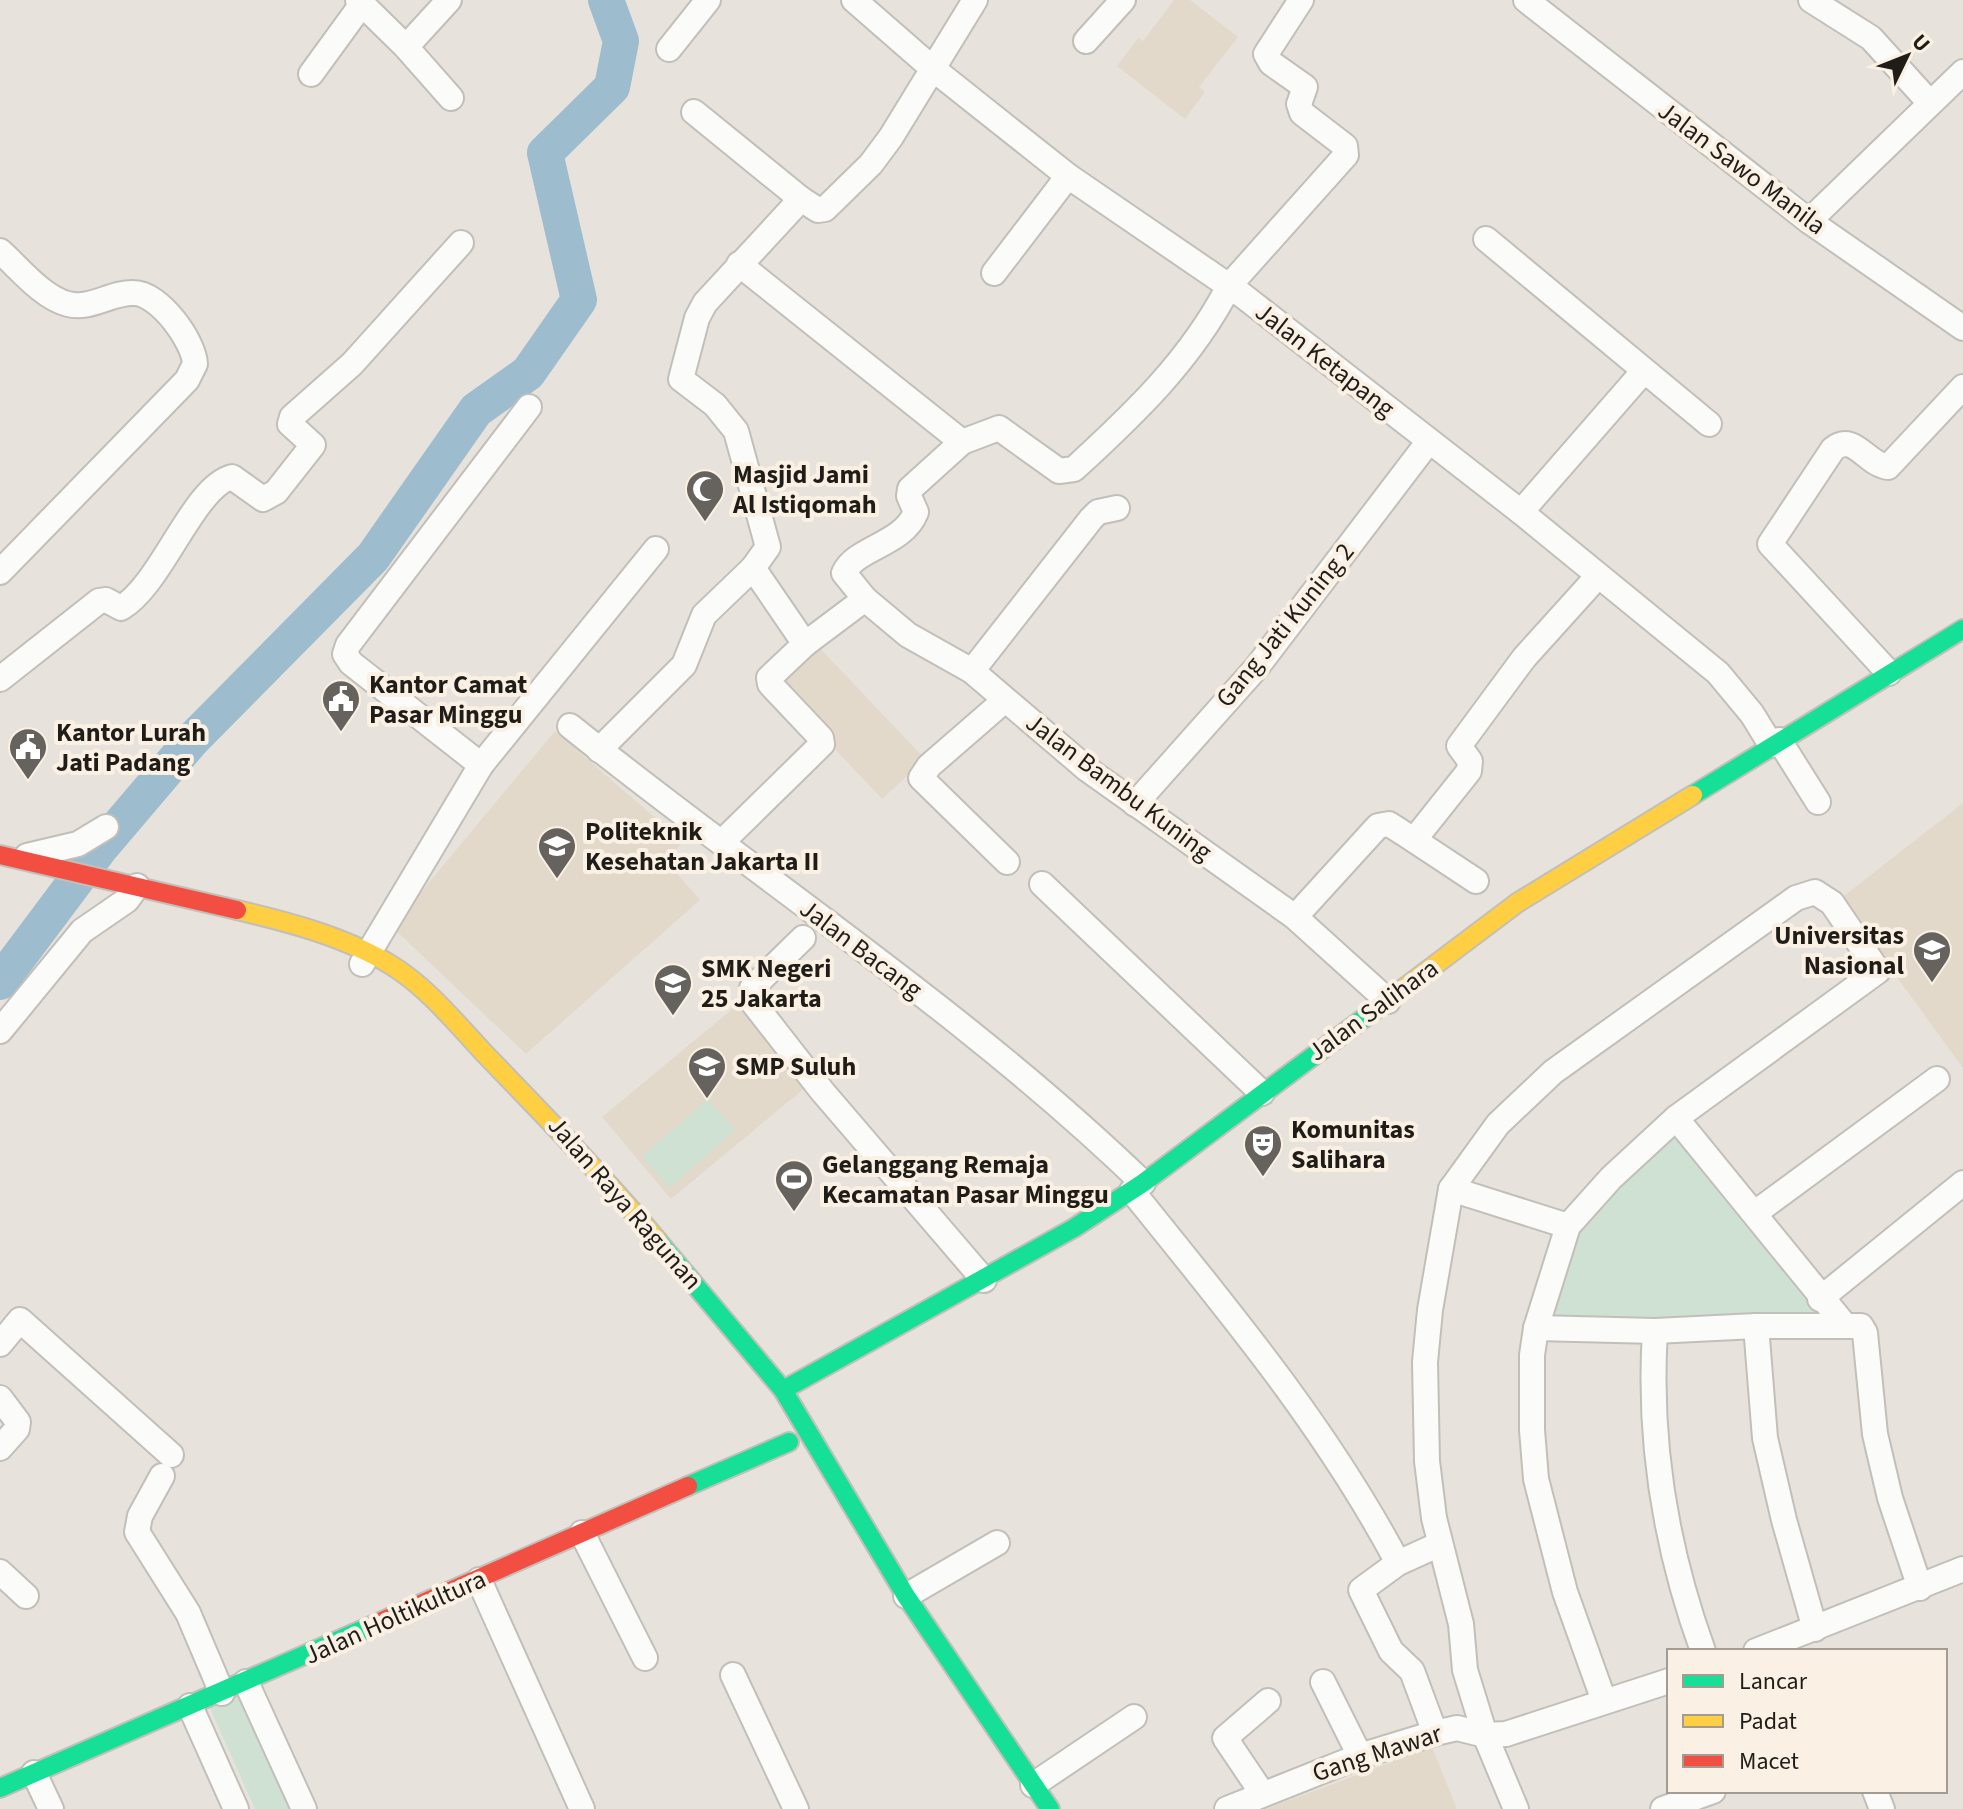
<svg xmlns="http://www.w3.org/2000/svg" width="1963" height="1809" font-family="'Source Sans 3',sans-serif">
  <rect width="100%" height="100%" fill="#e7e3dc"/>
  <g fill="#e2d9cb">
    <path d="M1174,0h16l48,37 -39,50 6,5 -20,27 -68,-53 21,-28 5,3z"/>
    <path d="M812,640l113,119 -43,40 -112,-119z"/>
    <path d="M555,731l128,111 -17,19 34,39 -174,154 -134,-127z"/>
    <path d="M1963,803v265l-123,-169z"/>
    <path d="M742,1001l69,82 -140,116 -69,-82z"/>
    <path d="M1432,1747l25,62h-191z"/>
  </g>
  <g fill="#cee1d2">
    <path d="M708,1099l27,31 -66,58 -27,-31z"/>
    <path d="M1685,1127l148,192 -280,1 30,-100z"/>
    <path d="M245,1692l52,117h-42l-45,-101z"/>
  </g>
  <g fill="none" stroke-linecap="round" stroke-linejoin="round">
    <path stroke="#9dbcce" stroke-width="36" d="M0,982l101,-135 91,-107 181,-183 103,-147 52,-37 51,-73 -34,-147 67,-66 9,-46 -15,-41"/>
    <g stroke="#c2bfb9" stroke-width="28">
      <g id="street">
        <path d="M358,0l48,47 45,51"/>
        <path d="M854,0l78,68 136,108 174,119 279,217 197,161 34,41 19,31"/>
        <path d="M1301,0l-35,54 5,9 34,24 -6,17 3,9 43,33 1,9 -117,131c-38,74 -95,128 -155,183l-15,2 -60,-43 -37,14 -52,47 -1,7 7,16c-13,33 -60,35 -72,61l21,26 43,36 64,36 115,98 208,148 93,84"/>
        <path d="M1526,0l283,221 154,107"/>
        <path d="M1811,0l60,38 59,65"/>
        <path d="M1086,41l37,-41"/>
        <path d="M406,47l43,-47"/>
        <path d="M669,49l39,-49"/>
        <path d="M311,74l51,-70"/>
        <path d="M694,112l107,87"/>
        <path d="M1809,221l154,-149"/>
        <path d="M1486,239l223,185"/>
        <path d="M0,251c19,17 43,47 68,53 23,6 43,-12 66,-11 25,0 60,48 61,71l-8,16 -187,192"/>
        <path d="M739,264l223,178"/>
        <path d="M994,273l74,-97"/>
        <path d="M1521,512l122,-140"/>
        <path d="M753,568l52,76 60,-45"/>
        <path d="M972,671l119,-152 7,-7 19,-4"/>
        <path d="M1889,673l-119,-129 63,-95c21,-17 33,15 55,18l75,-80"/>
        <path d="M0,679l99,-78 7,-1 15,8c41,-24 72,-121 111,-131l31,22 13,-7 37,-47 -23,-21 2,-7 60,-53 109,-121"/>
        <path d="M1005,700l-76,66 -8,12 86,84"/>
        <path d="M570,726c190,153 397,287 573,457"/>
        <path d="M1779,740l39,62"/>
        <path d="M599,750l85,-85 20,-50 49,-47 15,-21 -32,-116 -21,-26 -34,-26 16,-61 8,-15 96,-104 17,11 7,-1 46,-45 20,-27 84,-137"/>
        <path d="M481,765l-130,-102 -6,-9 3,-9 181,-238"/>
        <path d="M1135,804l122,-137 172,-226"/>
        <path d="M1414,840l62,41"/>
        <path d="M723,841l99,-97 -1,-6 -51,-54 -1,-6 36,-34"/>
        <path d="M27,856l51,-12 28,-17"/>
        <path d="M1042,884l220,209"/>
        <path d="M1295,917l83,-91 11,-2 25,16 55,-69 1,-10 -11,-15 65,-88 74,-82"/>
        <path d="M803,938l-51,50 -1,12 71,91 162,189"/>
        <path d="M362,964l119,-199 175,-216"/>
        <path d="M0,1031l82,-100 45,-31 10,-14"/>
        <path d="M1676,1118l167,205"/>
        <path d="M1451,1189l117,37"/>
        <path d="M1132,1191c96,119 194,236 266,372"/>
        <path d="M1755,1213l182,-134"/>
        <path d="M1820,1299l143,-116"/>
        <path d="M1756,1326l9,112 19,82 31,109"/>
        <path d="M1536,1328l119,3 101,-5h105l4,7 10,101 15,64 30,90"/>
        <path d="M1655,1331c-7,109 11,218 48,320"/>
        <path d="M0,1344l20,-24 151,135"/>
        <path d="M0,1398l18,24 -1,7 -17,19"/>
        <path d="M162,1476l-22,40 -3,16 51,81 34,80"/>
        <path d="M582,1533l63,125"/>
        <path d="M0,1572l26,24"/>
        <path d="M479,1580l103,229"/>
        <path d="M906,1596l91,-53"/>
        <path d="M1756,1651l207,-82"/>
        <path d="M733,1675l63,134"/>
        <path d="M246,1682l58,127"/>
        <path d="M1323,1682l37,74"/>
        <path d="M190,1706l46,103"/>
        <path d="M1435,1733l-23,-62 -21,-20 -30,-61 37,-27 42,-19"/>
        <path d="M34,1773l17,36"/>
        <path d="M1033,1785l101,-68"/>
        <path d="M1875,1791l7,18"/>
        <path d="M1262,1793l-37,-55 43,-37"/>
        <path d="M1227,1809l133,-53 75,-23 22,-5 28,7 21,-1 163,-53"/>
        <path d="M1516,1809l-31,-74 -20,-65 -4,-46 -27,-106 -7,-57 -2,-99 5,-52 21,-121 47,-65 55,-52 243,-174 19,-6 17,11 46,68 -202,147 -65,60 -43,48 -32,102 -4,27v75l4,49 29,113 39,109"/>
        <path d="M1663,1809l50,-18"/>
      </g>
    </g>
    <g stroke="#c2bfb9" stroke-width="22">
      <g id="fast">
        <path d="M1693,795l270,-166"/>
        <path d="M658,1241l125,149 123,206 144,213"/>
        <path d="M783,1390l291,-162 69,-45 244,-182"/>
        <path d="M688,1486l101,-44"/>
        <path d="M0,1788l373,-163"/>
      </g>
    </g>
    <g stroke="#c2bfb9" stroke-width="22">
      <g id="slow">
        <path d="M237,910c51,12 109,27 154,55 36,22 65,58 93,88 60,62 119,123 174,188"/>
        <path d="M1387,1001l130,-98 176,-108"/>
      </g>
    </g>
    <g stroke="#c2bfb9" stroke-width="22">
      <g id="jam">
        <path d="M0,855l237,55"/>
        <path d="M373,1625l315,-139"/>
      </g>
    </g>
    <use href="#street" stroke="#fbfbfa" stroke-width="24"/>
    <use href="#fast" stroke="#16e098" stroke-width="18"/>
    <use href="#slow" stroke="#ffcf43" stroke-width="18"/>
    <use href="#jam" stroke="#f24e42" stroke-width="18"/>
  </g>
  <defs>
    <g id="mosque-pin" transform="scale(2)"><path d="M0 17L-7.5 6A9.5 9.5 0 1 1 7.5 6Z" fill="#66625d" stroke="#faf1e4"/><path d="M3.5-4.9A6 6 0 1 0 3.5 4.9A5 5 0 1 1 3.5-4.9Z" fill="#fff"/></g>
    <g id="civic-pin" transform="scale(2)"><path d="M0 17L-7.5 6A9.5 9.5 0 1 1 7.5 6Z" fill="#66625d" stroke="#faf1e4"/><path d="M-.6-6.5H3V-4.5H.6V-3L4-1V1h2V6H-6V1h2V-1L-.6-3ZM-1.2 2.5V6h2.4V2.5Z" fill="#fff"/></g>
    <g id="university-pin" transform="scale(2)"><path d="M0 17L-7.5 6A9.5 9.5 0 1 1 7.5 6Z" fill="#66625d" stroke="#faf1e4"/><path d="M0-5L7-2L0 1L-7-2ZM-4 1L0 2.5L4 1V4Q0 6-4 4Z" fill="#fff"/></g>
    <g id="school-pin" transform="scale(2)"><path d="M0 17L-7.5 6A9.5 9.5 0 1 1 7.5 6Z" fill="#66625d" stroke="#faf1e4"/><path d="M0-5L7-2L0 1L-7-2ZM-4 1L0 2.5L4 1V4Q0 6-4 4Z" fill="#fff"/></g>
    <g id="theatre-pin" transform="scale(2)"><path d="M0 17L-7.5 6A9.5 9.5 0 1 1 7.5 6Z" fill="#66625d" stroke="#faf1e4"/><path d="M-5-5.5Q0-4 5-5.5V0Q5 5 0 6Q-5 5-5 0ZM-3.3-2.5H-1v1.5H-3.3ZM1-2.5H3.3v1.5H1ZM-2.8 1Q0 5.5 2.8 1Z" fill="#fff"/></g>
    <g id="stadium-pin" transform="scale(2)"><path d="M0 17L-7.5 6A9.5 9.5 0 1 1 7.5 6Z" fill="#66625d" stroke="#faf1e4"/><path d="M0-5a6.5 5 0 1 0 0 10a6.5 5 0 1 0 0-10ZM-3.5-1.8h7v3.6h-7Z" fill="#fff"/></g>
  </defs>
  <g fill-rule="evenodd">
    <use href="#mosque-pin" x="705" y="489"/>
    <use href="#civic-pin" x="341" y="699"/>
    <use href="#civic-pin" x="28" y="747"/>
    <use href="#university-pin" x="557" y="846"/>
    <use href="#university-pin" x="1932" y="950"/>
    <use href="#school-pin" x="673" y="983"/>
    <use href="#school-pin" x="707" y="1066"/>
    <use href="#theatre-pin" x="1263" y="1144"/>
    <use href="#stadium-pin" x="794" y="1179"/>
  </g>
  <g text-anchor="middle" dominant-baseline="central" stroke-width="8" stroke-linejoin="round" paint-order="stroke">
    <g font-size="26" fill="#201d19" stroke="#faf1e4">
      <text transform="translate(1742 168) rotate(37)">Jalan Sawo Manila</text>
      <text transform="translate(1325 360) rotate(38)">Jalan Ketapang</text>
      <text transform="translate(1285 625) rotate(-51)">Gang Jati Kuning 2</text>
      <text transform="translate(1119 787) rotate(37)">Jalan Bambu Kuning</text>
      <text transform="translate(861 949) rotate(37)">Jalan Bacang</text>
      <text transform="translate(1373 1010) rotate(-36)">Jalan Salihara</text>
      <text transform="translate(625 1203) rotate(49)">Jalan Raya Ragunan</text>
      <text transform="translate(395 1617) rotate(-24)">Jalan Holtikultura</text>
      <text transform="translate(1377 1753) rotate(-18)">Gang Mawar</text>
    </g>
    <g font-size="26" font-weight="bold" fill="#201d19" stroke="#faf1e4" text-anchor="start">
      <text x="733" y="474">Masjid Jami<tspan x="733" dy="30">Al Istiqomah</tspan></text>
      <text x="369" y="684">Kantor Camat<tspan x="369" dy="30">Pasar Minggu</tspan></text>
      <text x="56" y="732">Kantor Lurah<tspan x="56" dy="30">Jati Padang</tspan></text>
      <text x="585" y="831">Politeknik<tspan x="585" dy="30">Kesehatan Jakarta II</tspan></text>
      <text x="1904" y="935" text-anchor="end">Universitas<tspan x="1904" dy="30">Nasional</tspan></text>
      <text x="701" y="968">SMK Negeri<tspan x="701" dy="30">25 Jakarta</tspan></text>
      <text x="735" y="1066">SMP Suluh</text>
      <text x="1291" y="1129">Komunitas<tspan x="1291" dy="30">Salihara</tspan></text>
      <text x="822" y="1164">Gelanggang Remaja<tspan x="822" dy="30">Kecamatan Pasar Minggu</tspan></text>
    </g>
  </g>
  <rect x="1667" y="1649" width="280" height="144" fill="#faf1e4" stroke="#a39c93" stroke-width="2"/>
  <rect x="1683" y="1675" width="40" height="12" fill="#16e098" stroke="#a39c93" stroke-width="2"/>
  <text x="1739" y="1689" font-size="24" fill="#201d19">Lancar</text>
  <rect x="1683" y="1715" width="40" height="12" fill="#ffcf43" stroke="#a39c93" stroke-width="2"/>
  <text x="1739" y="1729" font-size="24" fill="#201d19">Padat</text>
  <rect x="1683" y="1755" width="40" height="12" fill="#f24e42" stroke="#a39c93" stroke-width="2"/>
  <text x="1739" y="1769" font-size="24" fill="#201d19">Macet</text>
  <g transform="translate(1907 56) rotate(47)" stroke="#faf1e4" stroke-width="6" paint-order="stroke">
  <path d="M0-6L14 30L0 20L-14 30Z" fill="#201d19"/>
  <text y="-12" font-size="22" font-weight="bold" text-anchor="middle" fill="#201d19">U</text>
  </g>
</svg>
